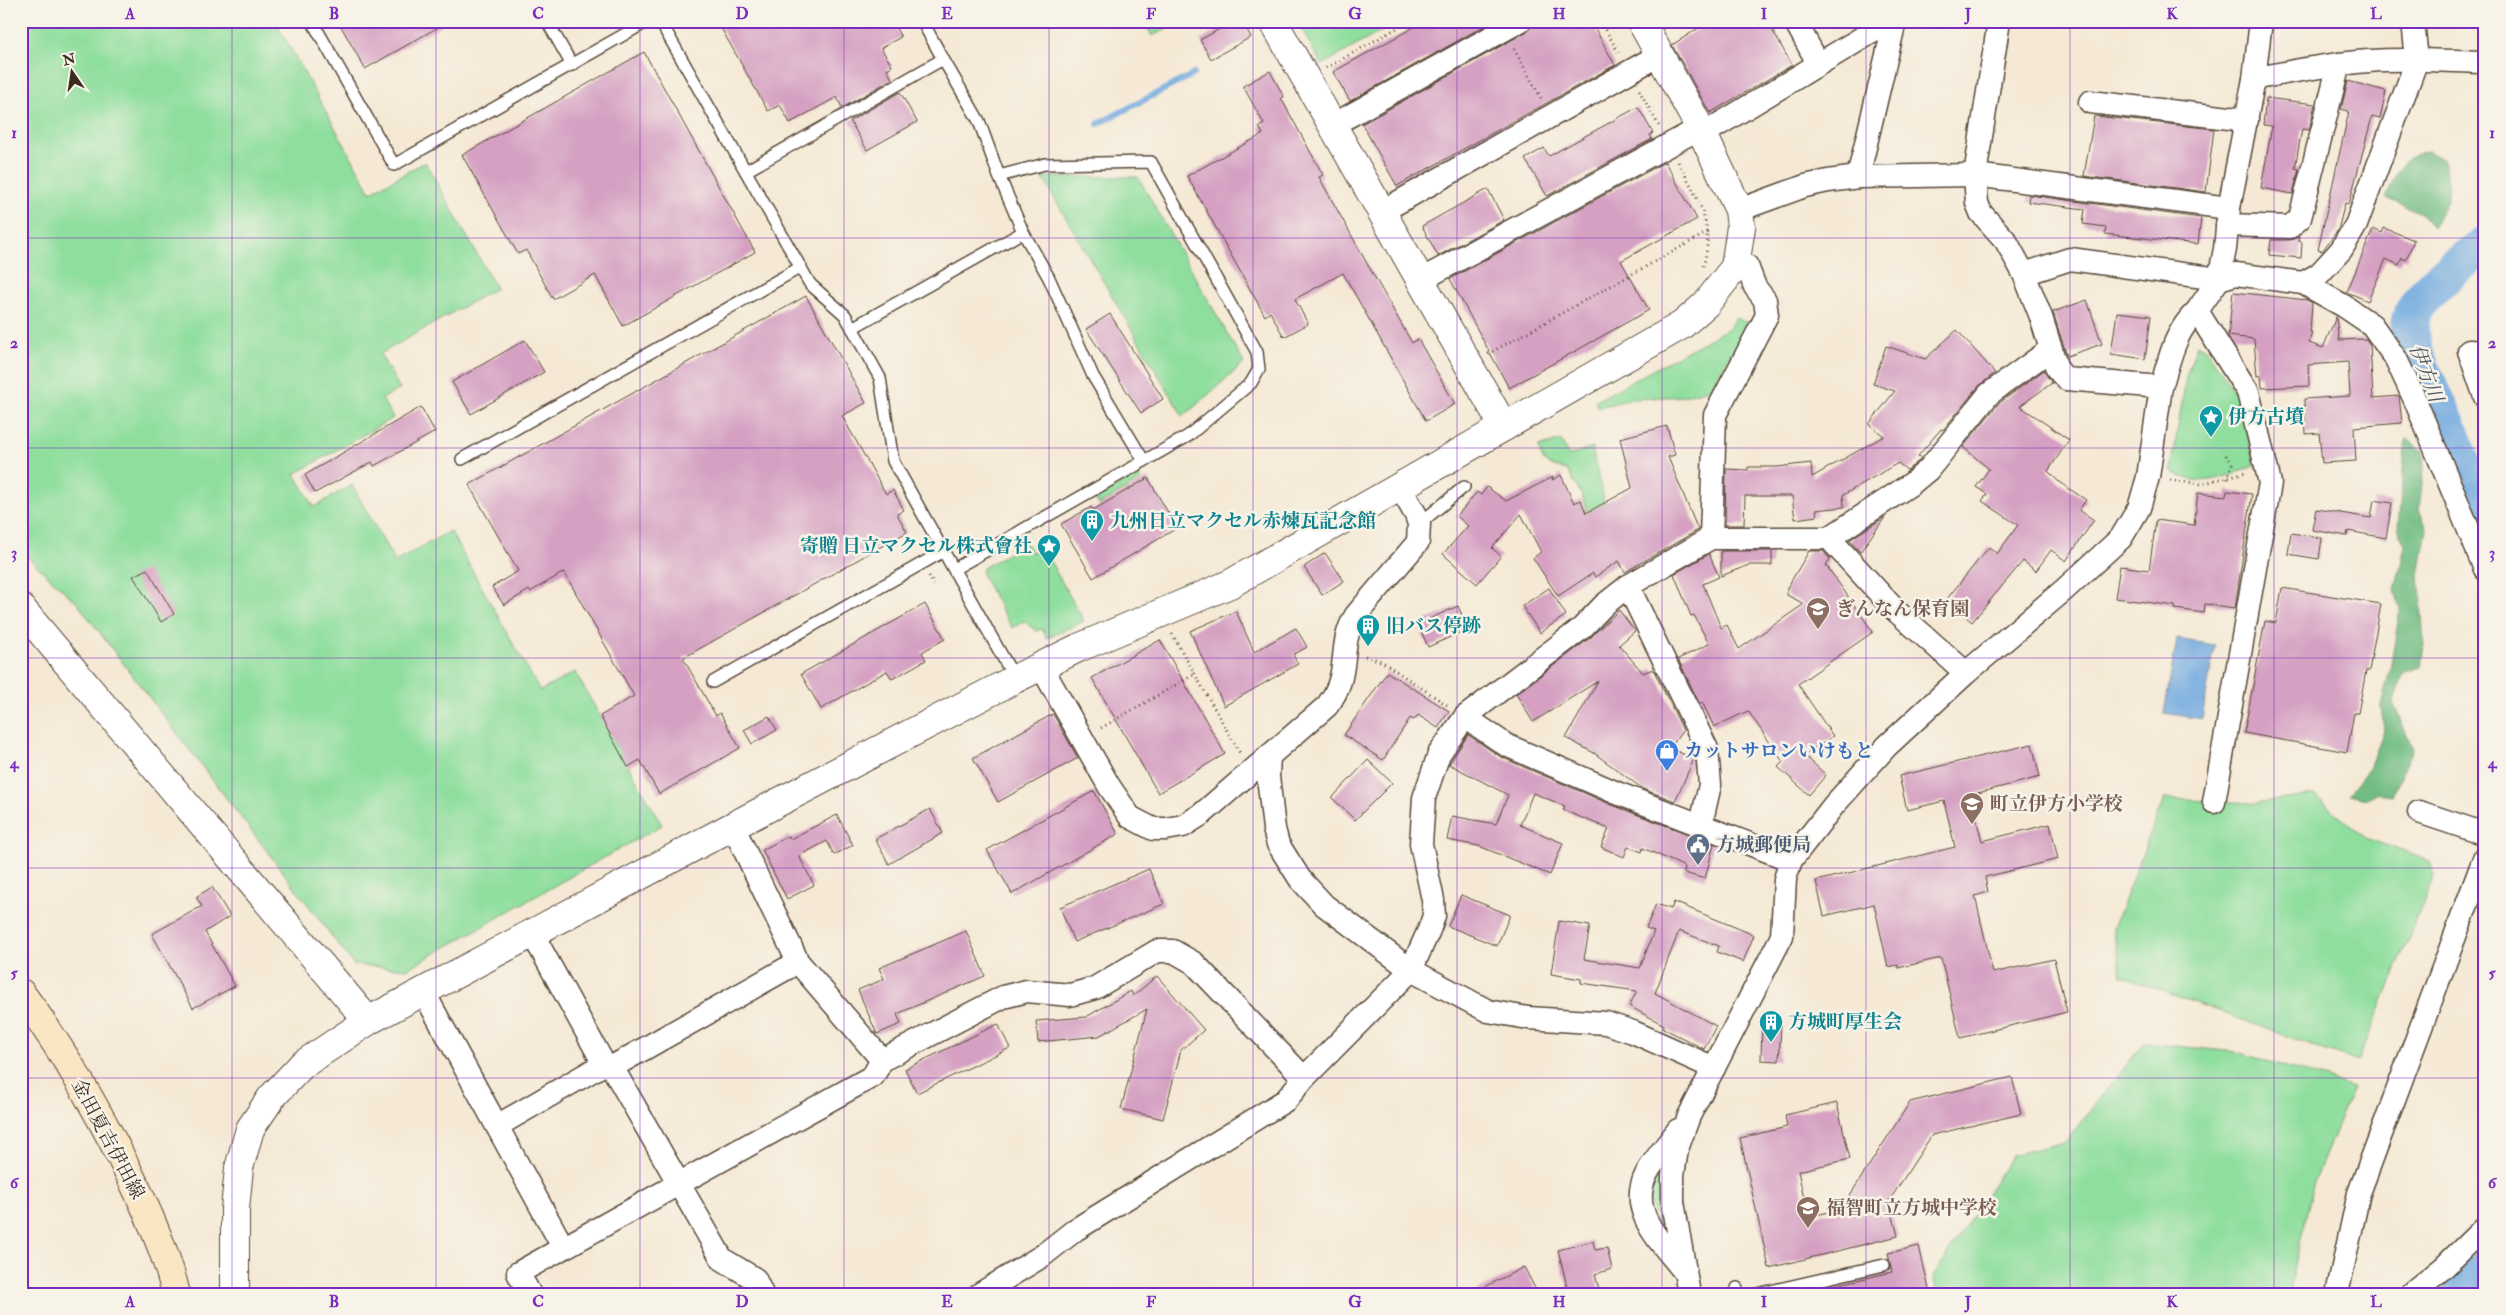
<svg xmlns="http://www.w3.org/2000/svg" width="2506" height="1315" font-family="'IM FELL Double Pica','Noto Serif JP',serif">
  <rect width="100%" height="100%" fill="#f7f3e8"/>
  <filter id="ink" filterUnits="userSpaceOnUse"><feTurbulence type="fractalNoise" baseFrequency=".02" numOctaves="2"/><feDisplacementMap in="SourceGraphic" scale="10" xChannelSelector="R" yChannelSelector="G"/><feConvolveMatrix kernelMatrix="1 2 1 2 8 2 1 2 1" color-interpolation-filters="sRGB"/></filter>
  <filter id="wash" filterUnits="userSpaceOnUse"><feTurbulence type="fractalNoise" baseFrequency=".0096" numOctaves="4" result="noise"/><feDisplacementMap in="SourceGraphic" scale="20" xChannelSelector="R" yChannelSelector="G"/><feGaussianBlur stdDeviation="1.12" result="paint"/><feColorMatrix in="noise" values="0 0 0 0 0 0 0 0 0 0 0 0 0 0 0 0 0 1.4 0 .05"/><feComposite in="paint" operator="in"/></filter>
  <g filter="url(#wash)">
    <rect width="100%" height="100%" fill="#f5e9d5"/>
    <g fill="#8ede9d" stroke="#64845e">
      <path d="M21,21h254l96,171 54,-30 71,126 -116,66 20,35 -18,10 11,19 -98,56 19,33 38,-22 43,77 55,-31 90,160 35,-19 87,153 -255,144 -53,-4 -277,-362 -56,-52z"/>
      <path d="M1144,21h36l-28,15z"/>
      <path d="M1297,21h102l-77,44z"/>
      <path d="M1042,177h96l106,186 -61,54z"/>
      <path d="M1735,318l11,4 1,5 -36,61 -27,8 -52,3 -33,8 -3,-2v-4l133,-73z"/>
      <path d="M2197,344l8,4 31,46 6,15 13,57c-32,11 -53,24 -84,5l15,-94z"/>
      <path d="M1561,440l7,16 24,-8 15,67 -16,6 -10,-27 -14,-24c-15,-3 -27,-6 -28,-23z"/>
      <path d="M1138,474l3,6 -42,25 -4,-6z"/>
      <path d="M1026,543l6,10 10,-6 42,74 -37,17 -5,-9 -6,2 -12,-10 -12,7 -30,-53 1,-7z"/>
      <path d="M2315,795l51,43 63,23 5,15 -76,186 -237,-86 -8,-48 51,-129 91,4z"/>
      <path d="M2144,1043l93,9 116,35 -40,98 -24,109h-352l-4,-18 79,-121 53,-13z"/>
      <path d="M1657,1172l5,4 -3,26 5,22 -2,3 -3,-1 -12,-33z"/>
    </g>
    <g fill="#72bd84" stroke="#567451">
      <path d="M2428,151l14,8c11,34 8,39 -10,68l-13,-15 -33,-14c10,-24 14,-42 42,-47z"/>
      <path d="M2406,438l17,13 1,17 -5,41 8,20 -8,45 5,70 -3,22 -17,7 -11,30 20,46 -21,47 -16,-3 -10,5 -17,-4 22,-29 13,-35 -3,-24 9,-36 10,-61 -5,-19 10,-44 -7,-19z"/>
    </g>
    <path fill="#70a9df" stroke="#566a7e" d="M2177,639l38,6 -13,74 -38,-6z"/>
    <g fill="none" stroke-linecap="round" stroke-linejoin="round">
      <path stroke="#70a9df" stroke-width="6" d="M1098,124l96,-50"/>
      <g stroke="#70a9df" stroke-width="38">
        <path d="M2485,245c-23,16 -67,47 -74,75 -6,26 21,70 31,93 15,37 30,73 43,110"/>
        <path d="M2460,1294l25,-26"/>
      </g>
    </g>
    <g id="blocks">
      <g fill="#d5a0c2">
        <path d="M338,21h111l-84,48z"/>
        <path d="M717,21h175l9,16 -20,11 11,18 -5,3 5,10 -50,29 -5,-11 -47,26 -10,-18 -12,6z"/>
        <path d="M1234,21h8l9,16 -40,22 -11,-19z"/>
        <path d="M1425,21h68l-143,80 -17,-29z"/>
        <path d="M1533,21h58l24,44 -218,121 -35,-62 164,-92z"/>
        <path d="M1710,21h57l25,44 -82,48 -38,-68z"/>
        <path d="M644,52l111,200 -132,74 -28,-51 -42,24 -27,-49 -8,4 -56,-99z"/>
        <path d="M1270,71l14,26 -3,1 42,77 -4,2 50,90 43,76 6,-4 37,65 -29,17 -83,-148 -48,26 13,25 -24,13 -14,-25 -5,4 -78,-140 76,-42 -4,-7 5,-3 -21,-38z"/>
        <path d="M2348,81l38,10 -6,28 -8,-2 -23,87 -4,-1 -7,27 -16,21 -4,-1 31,-139 -8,-2z"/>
        <path d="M900,92l17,30 -50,28 -17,-29z"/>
        <path d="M2266,98l49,6 -6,26 -7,-1 -7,39 4,1 -6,25 -32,-6 11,-62 -9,-1z"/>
        <path d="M1638,107l15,26 -3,2 2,4 -105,57 -22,-37 19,-11 5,8z"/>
        <path d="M2094,116l120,13 -8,63 -122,-16z"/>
        <path d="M1665,162l32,57 -76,42 28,49 -140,78 -59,-109z"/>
        <path d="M1488,189l16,31 -66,36 -16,-30z"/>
        <path d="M2029,195l172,23 -3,26 -93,-10 1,-7 -23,-3 2,-15 -57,-7z"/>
        <path d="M2384,228l30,12 -8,20 -4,-2 -3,7 -13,-6 -18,42 -21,-9 26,-63 9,4z"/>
        <path d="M2299,237l-1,4 4,1 -1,16 -32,-3 2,-15h19z"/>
        <path d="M2233,292l74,8 5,3 -2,29h2l-3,11 14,5 13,-31 3,23 27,-1 4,6 3,53 26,-2 3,27 -48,4 2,34 -34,2 -3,-30 -13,1 -2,-35 46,-3 -2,-34 -40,3 1,21 -47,2 -1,-13 -4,1 -3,-37 -26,-3z"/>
        <path d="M806,296l60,107 -24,13 44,78 7,-4 11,20 -7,4 10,18 -224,126 33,58 4,-3 20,35 -81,46 -19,-34 -12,7 -28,-51 34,-20 -70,-124 -34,20 -1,-2 -25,15 -12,-18 26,-16 -49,-86z"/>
        <path d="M2087,300l15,44 -35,12 -14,-44z"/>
        <path d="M2117,312l34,4 -6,43 -34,-5z"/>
        <path d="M1110,314l53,85 -22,14 -55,-84z"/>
        <path d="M1957,330l38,43 -16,13 -36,44 -2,-1 -23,27 3,2 -2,3 -12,9 -9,-7 -55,32 1,12 -28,3 1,6 -22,3 -3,-23h-47l-1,29h-19l1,-56 22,1v-3h29l34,-4 1,14 72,-41 -15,-12 26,-33 -22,-7 13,-38 39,13z"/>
        <path d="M525,340l19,32 -73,42 -19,-32z"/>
        <path d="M2044,370l8,13 -32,23 49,34 -21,31 11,11 27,18 -7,10 15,10 -28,41 -15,-11 -15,21 -13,-10 -51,61 -26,-22 43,-53 8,7 21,-29 -36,-24 5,-7 -11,-7 13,-18 -26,-22 35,-43z"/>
        <path d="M421,407l14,25 -61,34 -2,-4 -57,31 -10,-18z"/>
        <path d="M1667,426l8,29 -7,2 30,73 -73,42 -6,-11 -24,16 -2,-4 -35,23 -25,-38 8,-6 -20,-38 -29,34 9,8 -24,28 -34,-30 25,-28 -11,-10 20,-24 4,3 6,-8 19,14 47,-24 -1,3 9,-5 13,28 7,-3 5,13 46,-25 -12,-50z"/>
        <path d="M1148,478l29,50 -84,50 -32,-54 30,-17 2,3z"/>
        <path d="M2227,491l25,3 -17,114 -30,-4 -1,9 -29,-4v-3l-60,-8 5,-32 29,4 7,-50 38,5 4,-32 28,3z"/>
        <path d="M2374,500l18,3 -6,35 -38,-7 -1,5 -35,-6 4,-21 55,9z"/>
        <path d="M1885,517l-25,35 -11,-12z"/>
        <path d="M2291,533l31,5 -3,21 -31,-5z"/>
        <path d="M1721,551h51v14h-23l-28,11z"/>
        <path d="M1809,551h14l7,8 -4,6 47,67 -75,52 35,52 -29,19 22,20 -17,20 -31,-28 5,-5 -35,-51 -34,16 -12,-25 -2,3 -22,-46 31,-15 -15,-29 -3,1 -17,-42 35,-20 10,23 -16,7 18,44 6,-3 12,24 65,-45 -17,-9v-7z"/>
        <path d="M1325,553l19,28 -22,14 -18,-28z"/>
        <path d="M147,569l27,45 -13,8 -28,-46z"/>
        <path d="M1549,588l17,27 -26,18 -18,-27z"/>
        <path d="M2282,588l99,16 -12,67h-3l-8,42h-4l-7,39 -103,-19 21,-112 11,2z"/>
        <path d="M925,604l20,35 -23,13 4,8 -34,19 -5,-8 -66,38 -20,-35z"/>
        <path d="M1458,606l10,23 -40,18 -10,-23z"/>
        <path d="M1619,610l16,21 -16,14 24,28 10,-4 30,61 -13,18 24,11 -19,42 -32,-12 -49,-36 -28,-15 32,-57 -65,41 -17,-28 74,-56z"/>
        <path d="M1236,611l18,41 42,-24 11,19 -14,8 5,9 -74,42 -34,-75z"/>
        <path d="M1160,640l65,114 -67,39 -66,-115z"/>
        <path d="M1387,672l62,39 -11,17 -20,-13 -4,5 -4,-2 -27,42 -39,-25z"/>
        <path d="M1053,714l25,44 -80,44 -25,-44z"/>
        <path d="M769,716l8,14 -25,14 -8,-14z"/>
        <path d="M1468,735l33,22 111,48 102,39 -9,35 -21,-6 1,-6 -42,-19 -1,4 -14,-5 -4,10 -23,-10 8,-18 -46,-19 2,-4 -32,-13 -13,32 43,18 -13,32 -71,-29 -32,-6 5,-24 44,8 12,-29 -59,-31z"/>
        <path d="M2032,744l8,33 -70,18 12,46 68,-17 8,35 -73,18 3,15 -13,4 18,77 61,-14 13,53 -107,26 -19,-80 -43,10v-3l-10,2 -14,-63 -50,12 -8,-35 139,-34 -11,-46 -37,9 -8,-34z"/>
        <path d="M1368,760l24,23 -37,37 -23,-22z"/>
        <path d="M1094,791l24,43 -106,60 -25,-44z"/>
        <path d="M930,809l13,24 -54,31 -14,-25z"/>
        <path d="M837,815l16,30 -19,10 -7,-14 -28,15 15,29 -27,14 -25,-49 27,-14 1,3z"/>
        <path d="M1149,869l15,35 -90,38 -14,-35z"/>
        <path d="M212,887l18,29 -25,16 30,54 -42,22 -41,-74 50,-28 -6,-9z"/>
        <path d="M1461,895l49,20 -13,31 -49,-20z"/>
        <path d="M1674,902l80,33 -11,27 -26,-10 2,-6 -40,-15 -24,62 61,33 -12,23 -41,-21 1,-3 -35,-19 8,-15 -56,-8v-4l-30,-5 8,-53 31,5 -6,33 56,9 14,-37 -8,-3 10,-24 15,5z"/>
        <path d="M966,931l19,45 -88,38 4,10 -24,10 -19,-44 26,-11 -5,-11z"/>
        <path d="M1157,976l47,54 -23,20 -18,69 -42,-10 26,-100 -48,27 -61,6 -2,-21 50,-4 45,-26 2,5z"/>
        <path d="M998,1024l12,24 -93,45 -12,-24z"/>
        <path d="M1762,1024l19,1 -2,36 -18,-1z"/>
        <path d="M2012,1077l9,37 -89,21 -43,66 9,35 -129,32 -29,-130 47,-11 -2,-12 52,-12 13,56 -52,12 10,46 33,-8 69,-107z"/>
        <path d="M1593,1241l2,9 12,-2 5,21 -17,5 5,20h-31l-11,-44z"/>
        <path d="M1919,1246l11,48h-102l-1,-7 65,-15 -4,-19z"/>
        <path d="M1524,1267l14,27h-67z"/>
      </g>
    </g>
  </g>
  <g filter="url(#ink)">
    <use href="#blocks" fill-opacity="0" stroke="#574739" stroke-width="1"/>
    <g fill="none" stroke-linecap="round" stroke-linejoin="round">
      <g stroke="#574739" stroke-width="14">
        <g id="service">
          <path d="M312,21l82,144 254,-144"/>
          <path d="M547,21l25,44"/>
          <path d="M660,21l150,263 35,31 35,63 13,83 122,218"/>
          <path d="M943,59l36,62 20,55 24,56 26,46 44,98 51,85"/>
          <path d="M746,171l197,-112 -21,-38"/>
          <path d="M852,328l171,-96"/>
          <path d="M462,459l339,-192"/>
          <path d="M1419,524l45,-37"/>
          <path d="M954,569l234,-133 63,-53 8,-14 -2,-17 -106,-190 -106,2 -46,12"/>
          <path d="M713,682l231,-131"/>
          <path d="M1737,1288l1,6"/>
          <path d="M1757,1294l127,-29"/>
        </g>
      </g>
      <g stroke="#574739" stroke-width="25">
        <g id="minor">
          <path d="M1795,21l23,42"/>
          <path d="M2254,79c38,-8 76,-15 115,-18 38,-3 77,0 116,1"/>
          <path d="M2090,102l157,18"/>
          <path d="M1333,125l187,-104"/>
          <path d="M1703,134l187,-113"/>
          <path d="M1858,177l37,-156"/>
          <path d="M1739,210l66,-24 23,-5 30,-4 117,-2 254,33"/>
          <path d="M1381,212l278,-157"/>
          <path d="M2227,225l63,2 10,-9 39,-154"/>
          <path d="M2024,274l46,-15 149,20 17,-5 67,9 41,23 28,19 24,34 19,41 70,169"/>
          <path d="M1419,281l281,-153"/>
          <path d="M2303,283l16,-9 22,-24 15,-25 61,-165 -4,-39"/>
          <path d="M2485,352l-16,-1 16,46"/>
          <path d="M2161,387c9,-28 13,-55 36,-76"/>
          <path d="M1711,538l4,-123 52,-100 -2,-15 -10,-13 -8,-21 -12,1"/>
          <path d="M1829,538l66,72 71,63"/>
          <path d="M1628,586l79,163 3,36 -9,39"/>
          <path d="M1041,666l68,120 21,31 23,12h13l17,-3 19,-12 125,-108c26,-34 9,-59 29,-91l62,-73 1,-18 -3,-9 -16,-28"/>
          <path d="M1465,717l41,28 111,48 174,67"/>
          <path d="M1269,756l-1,20 6,53 4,15 22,35 24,26 87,65 77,41 40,7 78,5 27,9 81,36"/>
          <path d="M2214,802l56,-319 -22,-91 -51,-81 22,-32 6,-30 4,-41 25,-129 7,-58"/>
          <path d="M2419,812l66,22"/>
          <path d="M733,826l65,136 84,98"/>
          <path d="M532,933l72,131"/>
          <path d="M423,991l140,256"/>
          <path d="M497,1126l107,-62 8,3"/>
          <path d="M1678,1130c-10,14 -23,28 -31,43 -21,38 15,70 36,97"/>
          <path d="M530,1294l-12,-21 355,-197 9,-16 121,-63 24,-6 43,4 25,-7 62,-37h16l21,12 110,115"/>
          <path d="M762,1294l-7,-15 -33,-20 -110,-192 186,-105"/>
          <path d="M980,1294l62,-38 33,-26 211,-130 18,-22 107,-108 18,-40 5,-14 -1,-16 -12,-56 3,-46 15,-44 26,-37 117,-89 22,-23 24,-19 83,-48h118l82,-54 17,-14 61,-76 62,-45"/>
          <path d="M1689,1294l-16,-92v-27l4,-26 12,-33 93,-180 3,-57 6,-19 43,-55 53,-59 79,-73 98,-83 57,-52 18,-30 9,-31 13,-90 -95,-8 -9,-10 -16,-52 -17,-43 -18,-33 -25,-28 -4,-10 -2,-28 24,-154"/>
          <path d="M2337,1294l22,-101 126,-337"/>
          <path d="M2411,1294l32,-26 42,-41"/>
        </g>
      </g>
      <g stroke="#574739" stroke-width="30">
        <g id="tertiary">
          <path d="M1273,21l231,406"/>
          <path d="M21,608l347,413"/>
          <path d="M235,1294v-85l4,-41 11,-39 21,-31 31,-33 66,-44 365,-195 282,-147 63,-31 152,-64 452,-259 24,-21 29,-37 6,-40 -2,-17 -39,-82 -59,-107"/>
        </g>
      </g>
      <g stroke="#574739" stroke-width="30">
        <path id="secondary" d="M21,993c46,62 85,131 118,201 15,32 29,65 37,100"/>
      </g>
      <g stroke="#574739" stroke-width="3" stroke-dasharray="1 4" stroke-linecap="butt">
        <path d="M1601,21l18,33"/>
        <path d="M1514,49l27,49"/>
        <path d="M1326,68l84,-47"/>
        <path d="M1639,90l20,36"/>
        <path d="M1678,162c19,35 38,64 25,104"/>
        <path d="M1488,354l220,-122"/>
        <path d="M2226,455l6,9 -5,15"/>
        <path d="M2170,480l31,4 45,-12"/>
        <path d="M929,576l5,9"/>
        <path d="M1172,634l69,121"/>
        <path d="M1365,656l16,5 66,44"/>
        <path d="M1101,728l94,-54"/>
      </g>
      <use href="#service" stroke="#fff" stroke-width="11"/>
      <use href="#minor" stroke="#fff" stroke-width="22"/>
      <use href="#tertiary" stroke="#fff" stroke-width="28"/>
      <use href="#secondary" stroke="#fbe6c4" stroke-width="28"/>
    </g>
  </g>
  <path fill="none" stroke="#7b2cbf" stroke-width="1" stroke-opacity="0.55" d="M232,21v1273M436,21v1273M640,21v1273M844,21v1273M1049,21v1273M1253,21v1273M1457,21v1273M1662,21v1273M1866,21v1273M2070,21v1273M2274,21v1273M21,238h2464M21,448h2464M21,658h2464M21,868h2464M21,1078h2464"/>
  <defs>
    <g id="sight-pin" transform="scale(1.25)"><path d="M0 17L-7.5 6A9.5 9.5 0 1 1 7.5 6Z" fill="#0f9aa8" stroke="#f7f3e8"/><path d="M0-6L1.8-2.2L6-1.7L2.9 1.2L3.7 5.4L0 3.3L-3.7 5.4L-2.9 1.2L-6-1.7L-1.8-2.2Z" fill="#fff"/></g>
    <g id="building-pin" transform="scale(1.25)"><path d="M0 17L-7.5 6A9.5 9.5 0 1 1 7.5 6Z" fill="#0f9aa8" stroke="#f7f3e8"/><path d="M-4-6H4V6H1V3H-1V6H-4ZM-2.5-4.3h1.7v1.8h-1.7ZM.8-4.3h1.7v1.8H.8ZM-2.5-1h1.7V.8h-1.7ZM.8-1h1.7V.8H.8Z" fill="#fff"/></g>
    <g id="school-pin" transform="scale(1.25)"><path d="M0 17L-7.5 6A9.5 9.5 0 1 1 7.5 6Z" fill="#8d6e63" stroke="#f7f3e8"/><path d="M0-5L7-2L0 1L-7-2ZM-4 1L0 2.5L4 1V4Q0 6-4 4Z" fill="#fff"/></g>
    <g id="shop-pin" transform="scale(1.25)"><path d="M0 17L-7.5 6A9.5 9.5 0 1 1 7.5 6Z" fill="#3f7fe0" stroke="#f7f3e8"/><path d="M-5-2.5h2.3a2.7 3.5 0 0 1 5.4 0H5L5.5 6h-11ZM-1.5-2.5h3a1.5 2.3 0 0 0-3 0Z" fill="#fff"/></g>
    <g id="civic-pin" transform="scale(1.25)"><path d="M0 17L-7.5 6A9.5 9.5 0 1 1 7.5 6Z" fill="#5c6f8a" stroke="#f7f3e8"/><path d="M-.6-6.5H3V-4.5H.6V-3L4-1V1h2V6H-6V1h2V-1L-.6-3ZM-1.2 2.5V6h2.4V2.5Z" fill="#fff"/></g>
  </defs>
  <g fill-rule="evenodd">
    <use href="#sight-pin" x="2211" y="417"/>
    <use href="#building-pin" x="1092" y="521"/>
    <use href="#sight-pin" x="1049" y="546"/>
    <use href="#school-pin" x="1818" y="609"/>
    <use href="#building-pin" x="1368" y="626"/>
    <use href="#shop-pin" x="1667" y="751"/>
    <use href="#school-pin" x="1972" y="804"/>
    <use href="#civic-pin" x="1698" y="845"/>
    <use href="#building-pin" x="1771" y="1022"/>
    <use href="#school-pin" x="1808" y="1208"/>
  </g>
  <g text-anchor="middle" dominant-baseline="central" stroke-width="5" stroke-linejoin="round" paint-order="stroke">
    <g font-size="19" font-weight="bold" fill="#0d838f" stroke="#f7f3e8" text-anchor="start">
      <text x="2228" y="417">伊方古墳</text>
      <text x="1110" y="521">九州日立マクセル赤煉瓦記念館</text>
      <text x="1032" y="546" text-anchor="end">寄贈 日立マクセル株式會社</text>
      <text x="1386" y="626">旧バス停跡</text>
      <text x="1788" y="1022">方城町厚生会</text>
    </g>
    <g font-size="19" font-weight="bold" fill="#785e54" stroke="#f7f3e8" text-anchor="start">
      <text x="1836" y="609">ぎんなん保育園</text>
      <text x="1990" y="804">町立伊方小学校</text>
      <text x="1826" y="1208">福智町立方城中学校</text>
    </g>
    <g font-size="19" font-weight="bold" fill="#366cbe" stroke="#f7f3e8" text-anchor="start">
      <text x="1684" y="751">カットサロンいけもと</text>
    </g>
    <g font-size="19" font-weight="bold" fill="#4e5e75" stroke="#f7f3e8" text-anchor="start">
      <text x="1716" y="845">方城郵便局</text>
    </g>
    <g font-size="19" fill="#3b2a1e" stroke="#f7f3e8">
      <text transform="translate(108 1139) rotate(62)">金田夏吉伊田線</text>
    </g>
    <g font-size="20" font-style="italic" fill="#4e5662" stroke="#f7f3e8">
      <text transform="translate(2426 373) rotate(69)">伊方川</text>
    </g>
  </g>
  <rect width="2506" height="1315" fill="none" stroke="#f7f3e8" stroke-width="55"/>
  <g transform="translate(72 72) rotate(347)" stroke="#f7f3e8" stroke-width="4" paint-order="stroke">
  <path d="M0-4L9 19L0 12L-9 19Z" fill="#3b2a1e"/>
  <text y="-8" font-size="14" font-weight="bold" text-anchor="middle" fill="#3b2a1e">N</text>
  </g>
  <rect x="28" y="28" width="2450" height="1260" fill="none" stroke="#7b2cbf" stroke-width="2"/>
  <g font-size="16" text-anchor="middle" font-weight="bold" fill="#7b2cbf">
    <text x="130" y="19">A</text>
    <text x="334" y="19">B</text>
    <text x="538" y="19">C</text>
    <text x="742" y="19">D</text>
    <text x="947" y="19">E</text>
    <text x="1151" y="19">F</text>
    <text x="1355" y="19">G</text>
    <text x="1559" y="19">H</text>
    <text x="1764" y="19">I</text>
    <text x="1968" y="19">J</text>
    <text x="2172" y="19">K</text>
    <text x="2376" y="19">L</text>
    <text x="14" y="138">1</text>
    <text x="2492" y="138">1</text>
    <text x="14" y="348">2</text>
    <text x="2492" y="348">2</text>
    <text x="14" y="558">3</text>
    <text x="2492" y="558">3</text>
    <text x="14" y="768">4</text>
    <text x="2492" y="768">4</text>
    <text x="14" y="978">5</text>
    <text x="2492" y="978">5</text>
    <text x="14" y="1188">6</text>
    <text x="2492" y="1188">6</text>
    <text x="130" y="1307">A</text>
    <text x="334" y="1307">B</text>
    <text x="538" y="1307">C</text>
    <text x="742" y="1307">D</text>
    <text x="947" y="1307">E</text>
    <text x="1151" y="1307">F</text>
    <text x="1355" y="1307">G</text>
    <text x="1559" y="1307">H</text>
    <text x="1764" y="1307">I</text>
    <text x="1968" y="1307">J</text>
    <text x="2172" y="1307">K</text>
    <text x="2376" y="1307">L</text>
  </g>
</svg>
